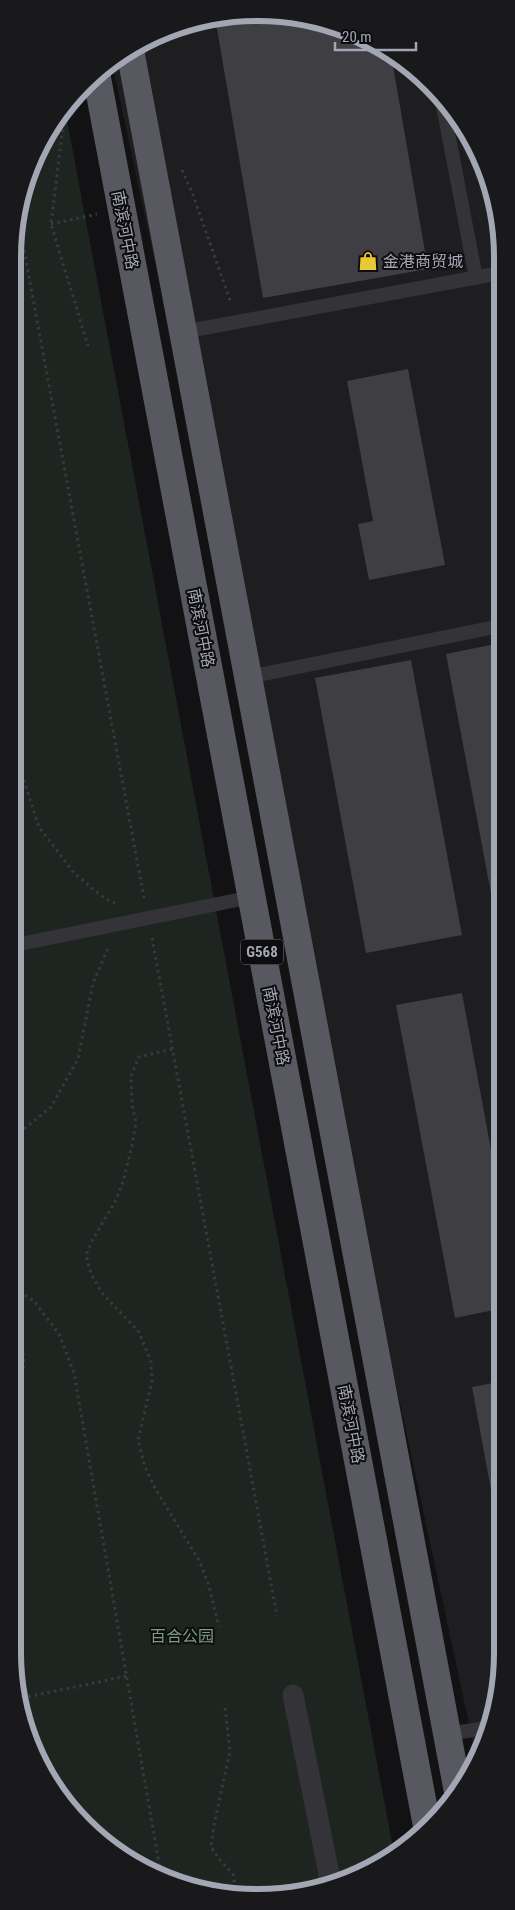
<svg xmlns="http://www.w3.org/2000/svg" width="515" height="1910" font-family="'Roboto Condensed','Noto Sans SC',sans-serif">
  <rect width="100%" height="100%" fill="#121113"/>
  <path fill="#1e1d20" d="M209,17h96l75,28 62,51 35,53 23,77 -2,1474 -17,42 -8,1 -361,-1680 9,-9z"/>
  <path fill="#1e2520" d="M65,110l329,1743 -73,36 -80,8 -92,-25 -76,-58 -42,-68 -18,-93 4,-1443 37,-88z"/>
  <g fill="#3e3e43">
    <path d="M215,17h90l75,28 11,9 37,215 -165,29z"/>
    <path d="M490,194l10,32v20h-1z"/>
    <path d="M408,369l37,196 -76,15 -11,-56 15,-3 -26,-140z"/>
    <path d="M500,643l-1,277h-3l-50,-266z"/>
    <path d="M411,660l51,275 -96,18 -51,-275z"/>
    <path d="M462,993l37,200v116l-44,9 -59,-313z"/>
    <path d="M498,1382v140h-1l-25,-135z"/>
  </g>
  <g fill="none" stroke-linecap="round" stroke-linejoin="round">
    <g stroke="#39393f" stroke-width="3" stroke-dasharray="2.5 4" stroke-linecap="butt">
      <path d="M65,110l-14,114 37,122"/>
      <path d="M182,170l11,25 38,108"/>
      <path d="M17,212l127,686"/>
      <path d="M51,224l46,-10"/>
      <path d="M16,722l7,56 16,49 35,46 30,25 11,5"/>
      <path d="M152,938l125,678"/>
      <path d="M172,1049l-33,8 -8,19 1,28 4,19 -4,23 -9,36 -8,20 -22,37 -7,16 5,19 11,19 37,39 12,30 1,19 -14,59 7,27 11,23 44,72 9,24 10,41"/>
      <path d="M14,1137l37,-30 27,-48 15,-76 15,-35"/>
      <path d="M14,1288l20,13 25,33 15,39 87,502"/>
      <path d="M13,1399c14,-33 14,-43 1,-77"/>
      <path d="M22,1698l105,-22"/>
      <path d="M225,1708l5,43 -16,74 -3,22 9,13 13,14 4,22"/>
    </g>
    <g stroke="#333338" stroke-width="14">
      <path d="M441,96l35,182"/>
      <path d="M183,332l317,-59"/>
      <path d="M248,677l252,-51"/>
      <path d="M15,945l237,-48"/>
      <path d="M448,1734l38,-6"/>
    </g>
    <path stroke="#333338" stroke-width="21" d="M293,1695l38,189"/>
    <g stroke="#575860" stroke-width="28">
      <path d="M130,50l328,1742"/>
      <path d="M97,78l330,1748"/>
    </g>
  </g>
  <defs>
    <g id="shop-bare" transform="scale(1.5)"><path d="M-5-2.5h2.3a2.7 3.5 0 0 1 5.4 0H5L5.5 6h-11ZM-1.5-2.5h3a1.5 2.3 0 0 0-3 0Z" fill="#eac932" stroke="#0d0c0e" stroke-width="2.5" paint-order="stroke"/></g>
  </defs>
  <g fill-rule="evenodd">
    <use href="#shop-bare" x="368" y="261"/>
  </g>
  <g text-anchor="middle" dominant-baseline="central" stroke-width="4" stroke-linejoin="round" paint-order="stroke">
    <rect fill="#0d0c0e" stroke="#767882" stroke-width="1" x="241" y="939.5" width="42" height="25" rx="4"/>
    <g font-size="15" font-weight="bold" fill="#a3a6b3">
      <text x="262" y="952">G568</text>
    </g>
    <g font-size="16" fill="#a3a6b3" stroke="#0d0c0e">
      <text transform="translate(125 230) rotate(79)">南滨河中路</text>
      <text transform="translate(201 628) rotate(79)">南滨河中路</text>
      <text transform="translate(276 1026) rotate(79)">南滨河中路</text>
      <text transform="translate(351 1424) rotate(79)">南滨河中路</text>
    </g>
    <g font-size="16" fill="#a3a6b3" stroke="#0d0c0e" text-anchor="start">
      <text x="383" y="261">金港商贸城</text>
    </g>
    <g font-size="16" fill="#7b9e82" stroke="#0d0c0e">
      <text x="182" y="1636">百合公园</text>
    </g>
  </g>
  <path d="M0 0H515V1910H0ZM257 21H258A236 236 0 0 1 494 257V1653A236 236 0 0 1 258 1889H257A236 236 0 0 1 21 1653V257A236 236 0 0 1 257 21Z" fill="#19181b" fill-rule="evenodd"/>
  <path fill="none" stroke="#a3a6b3" stroke-width="6" d="M257 21H258A236 236 0 0 1 494 257V1653A236 236 0 0 1 258 1889H257A236 236 0 0 1 21 1653V257A236 236 0 0 1 257 21Z"/>
  <path d="M335 42v8h81v-8" fill="none" stroke="#a3a6b3" stroke-width="2.5"/>
  <text x="342" y="42" font-size="15" fill="#a3a6b3" stroke="#0d0c0e" stroke-width="4" paint-order="stroke">20 m</text>
</svg>
